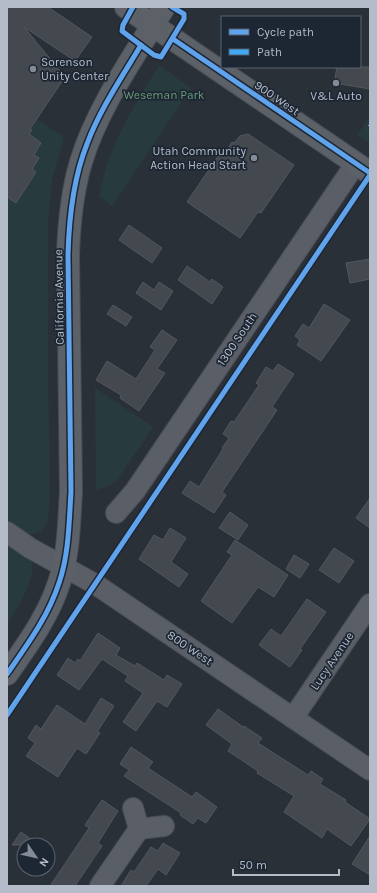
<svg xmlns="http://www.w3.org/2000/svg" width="377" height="893" font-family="Karla,sans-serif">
  <rect width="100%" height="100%" fill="#2a3038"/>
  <g fill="#273a3e">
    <path d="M159,65l32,23 -79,118 -13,-10c4,-16 7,-32 14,-47 12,-30 30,-57 46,-84z"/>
    <path d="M7,100l57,37 -12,43 -4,43v147l2,123 -2,29 -6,8 -8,4 -8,-1 -19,-12z"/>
    <path d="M370,116v27l-13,-8z"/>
    <path d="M95,388l58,39 -35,52 -8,7 -14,4z"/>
    <path d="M7,542l25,18c4,18 -14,49 -25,64z"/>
  </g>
  <g fill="#444950" stroke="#52575f">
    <path d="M7,7h41l44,30 -17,24 -51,-34 41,50 -35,52 2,1 -3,4 12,9 -7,12 5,3 -7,11 4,3 -20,31 -9,-6z"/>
    <path d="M337,67h33v22l-36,-6z"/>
    <path d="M248,134l46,31 -33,48 -3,-1 -18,26 -53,-36 36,-53 3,2 6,-9 2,1 6,-7z"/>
    <path d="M129,225l33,23 -10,15 -33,-23z"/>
    <path d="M370,259v20l-20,4 -4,-20z"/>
    <path d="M187,266l23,16 2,-3 11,8 -11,17 -34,-24z"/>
    <path d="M143,282l11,8 5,-8 14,9 -12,19 -25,-17z"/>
    <path d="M324,304l26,16 -29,41 -24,-16 3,-5 -5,-4 8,-12 6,4z"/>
    <path d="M113,305l19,12 -6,9 -19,-12z"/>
    <path d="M162,330l15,10 -20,29 8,4 -26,38 -19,-13 1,-3 -25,-15 11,-19 29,18 19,-29 -5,-3z"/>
    <path d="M278,364l16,10 -22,33 5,3 -55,82 4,3 -12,18 -32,-20 8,-12 9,6 24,-38 -1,-1 7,-10 -6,-4 8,-13 3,1 25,-37 -3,-2 10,-16 7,4z"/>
    <path d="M370,498v30l-14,-10z"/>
    <path d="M230,512l18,13 -10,15 -19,-12z"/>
    <path d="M170,528l16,10 -15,24 17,12 -9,13 -40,-28 15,-24 9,5z"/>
    <path d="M235,540l53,35 -14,22 -16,-10 -26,36 -31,-22 31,-46 -5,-3z"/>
    <path d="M334,548l20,13 -15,22 -20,-13z"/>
    <path d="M294,555l15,9 -9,14 -14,-9z"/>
    <path d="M307,599l19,13 -26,37 2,1 -12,17 -31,-22 12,-16 10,7z"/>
    <path d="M98,633l22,15 -4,7 19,11 2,-3 27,17 3,-5 15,9 -15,23 -10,-6 -21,30 -13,-9 20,-29 -18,-12 3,-5 -26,-17 -23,31 -22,-15 11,-17 7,5 3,-4 2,2z"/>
    <path d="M101,698l13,8 -17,26 3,1 -14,21 -9,-6 -19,29 -32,-21 9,-13 -7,-5 8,-13 5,4 16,-24 28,19z"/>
    <path d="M218,709l25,18 1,-1 18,12 -4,5 50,32 3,-4 12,8 -3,5 26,16 -1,2 25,17 -19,27 -24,-17 -5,9 -38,-26 10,-16 -37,-23 1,-2 -30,-20 4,-7 -26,-19z"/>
    <path d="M131,747l22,15 -5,6 44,29 4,-5 21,15 -11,16 -8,-5 -5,6 -13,-9 1,-2 -57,-37 5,-6 -9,-6z"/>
    <path d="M102,800l16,11 -20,32 4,3 -27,40h-25l39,-58 -4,-3z"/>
    <path d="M21,832l18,13h-27z"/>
    <path d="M370,836v39l-18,-11z"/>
    <path d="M163,843l17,10 -14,22 -8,-6 -12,17h-25l10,-16 3,2 17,-25 7,4z"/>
  </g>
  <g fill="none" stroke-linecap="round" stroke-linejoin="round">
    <g stroke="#484c53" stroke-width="22">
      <g id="minor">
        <path d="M116,513l19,-22 221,-328"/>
        <path d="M7,532l23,16 65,36 275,186"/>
        <path d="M293,718l77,-114"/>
        <path d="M139,829l25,-3"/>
        <path d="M100,886l39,-57 -6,-21"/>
      </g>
    </g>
    <g stroke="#484c55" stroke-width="24">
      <g id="major">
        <path d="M126,7l244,166"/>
        <path d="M7,674c20,-29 41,-57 52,-91 10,-29 10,-61 12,-91l-3,-237c1,-32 4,-63 13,-93 16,-54 54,-107 83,-155"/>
      </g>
    </g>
    <use href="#minor" stroke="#5a5e66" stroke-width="20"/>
    <use href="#major" stroke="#5c6168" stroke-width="22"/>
    <path stroke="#3fa9f5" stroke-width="4" stroke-dasharray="8 4" stroke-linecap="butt" d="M370,125v1"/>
    <g stroke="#1d2633" stroke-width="8">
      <g id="cycleway">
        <path d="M133,7l-10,18 -1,6 32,24 7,2 23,-38v-5l-12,-7"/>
        <path d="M173,39l197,134"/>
        <path d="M7,674c20,-29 41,-57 52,-91 10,-29 10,-61 12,-91l-3,-237c1,-38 5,-76 19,-111 13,-35 35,-67 54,-99"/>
        <path d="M7,715l363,-540"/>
      </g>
    </g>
    <use href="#cycleway" stroke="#60a3ed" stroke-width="5"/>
  </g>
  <g fill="#848b96" stroke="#1d2633" stroke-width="1.5">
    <circle cx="33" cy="69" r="4"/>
    <circle cx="336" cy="83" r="4"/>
    <circle cx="254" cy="158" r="4"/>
  </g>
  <g text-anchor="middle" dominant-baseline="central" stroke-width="3.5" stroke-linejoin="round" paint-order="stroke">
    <g font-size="12" fill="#b4bcc9" stroke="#1d2633" text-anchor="start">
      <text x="41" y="62">Sorenson<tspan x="41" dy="14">Unity Center</tspan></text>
      <text x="336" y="96" text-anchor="middle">V&amp;L Auto</text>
      <text x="246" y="151" text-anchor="end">Utah Community<tspan x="246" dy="14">Action Head Start</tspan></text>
    </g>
    <g font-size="12" fill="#6b9a76" stroke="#1d2633">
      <text x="164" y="95">Weseman Park</text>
    </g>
    <g font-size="12" fill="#b4bcc9" stroke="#1d2633">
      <text transform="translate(277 98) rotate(34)">900 West</text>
      <text transform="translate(59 297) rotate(-91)">California Avenue</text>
      <text transform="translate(237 339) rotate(-56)">1300 South</text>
      <text transform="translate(190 648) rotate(34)">800 West</text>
      <text transform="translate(332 661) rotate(-56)">Lucy Avenue</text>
    </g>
  </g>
  <rect width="377" height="893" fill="none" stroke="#b4bcc9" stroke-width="16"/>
  <rect x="221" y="16" width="140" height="52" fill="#1d2633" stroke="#59626f"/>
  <rect x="229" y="29" width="20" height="6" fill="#60a3ed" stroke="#59626f"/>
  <text x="257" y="36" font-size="12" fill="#b4bcc9">Cycle path</text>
  <rect x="229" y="49" width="20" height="6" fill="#3fa9f5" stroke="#59626f"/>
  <text x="257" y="56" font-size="12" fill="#b4bcc9">Path</text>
  <g transform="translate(36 857) rotate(124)"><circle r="19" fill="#1d2633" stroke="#59626f"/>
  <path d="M0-3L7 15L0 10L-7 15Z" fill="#848b96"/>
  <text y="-6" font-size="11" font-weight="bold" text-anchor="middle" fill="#b4bcc9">N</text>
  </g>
  <path d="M233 869v6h106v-6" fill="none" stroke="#b4bcc9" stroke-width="2"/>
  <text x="239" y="869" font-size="12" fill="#b4bcc9" stroke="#1d2633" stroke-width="3" paint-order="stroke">50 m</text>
</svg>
